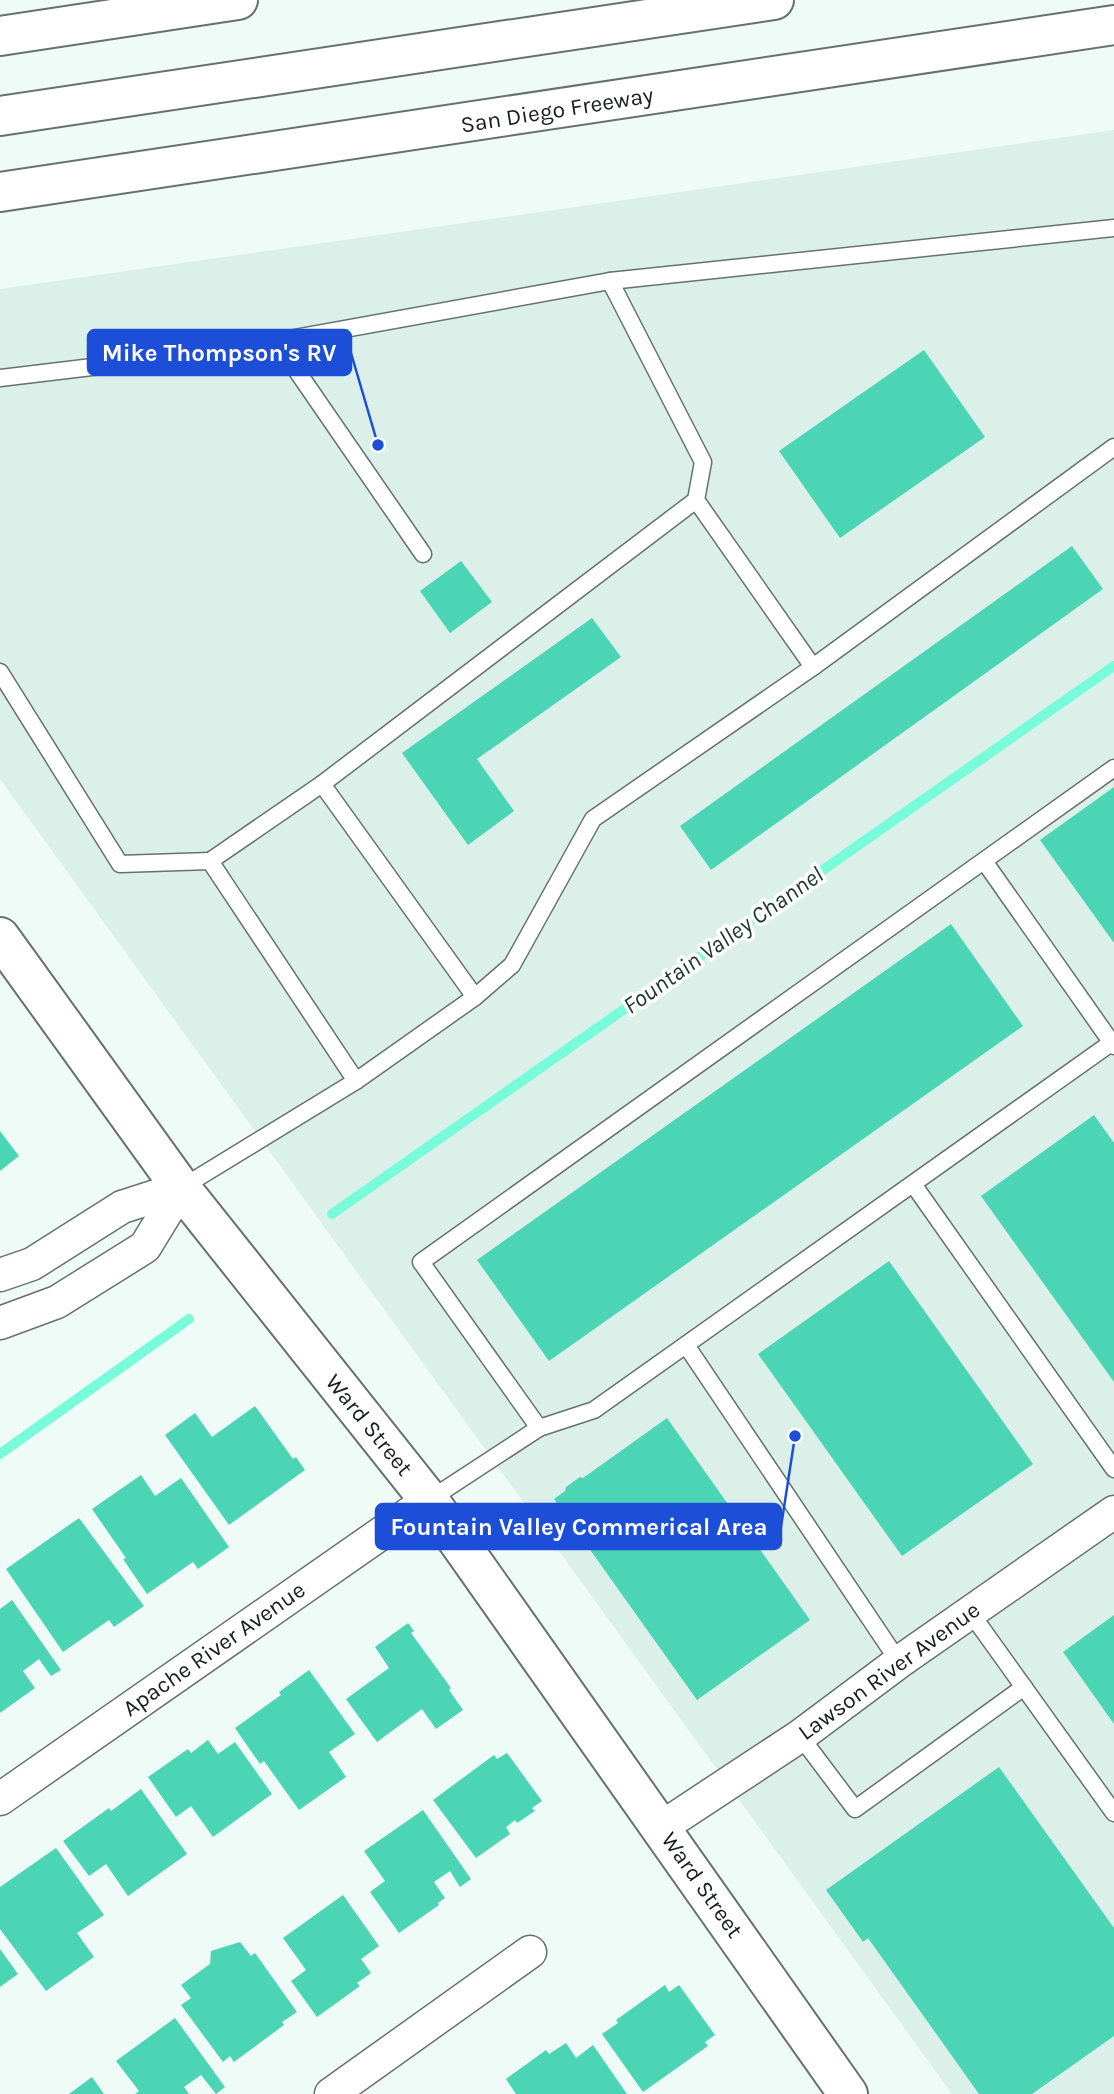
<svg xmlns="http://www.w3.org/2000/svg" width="1114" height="2094" font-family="Karla,sans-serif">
  <rect width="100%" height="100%" fill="#effbf7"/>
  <path fill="#dbf0e9" d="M1114,130v1964h-162l-952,-1315v-490z"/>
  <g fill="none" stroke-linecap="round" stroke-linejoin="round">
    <g stroke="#78fcda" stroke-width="10">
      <path d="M332,1214l782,-548"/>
      <path d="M0,1454l189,-135"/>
    </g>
  </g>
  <g fill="#4cd5b4">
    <path d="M924,350l61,87 -145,101 -61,-87z"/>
    <path d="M1072,546l31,43 -392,281 -31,-44z"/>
    <path d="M461,561l31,41 -42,31 -30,-42z"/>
    <path d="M592,618l29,39 -144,102 37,52 -46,34 -66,-92z"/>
    <path d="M1114,787v156l-74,-103z"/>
    <path d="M951,924l72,102 -474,335 -72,-101z"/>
    <path d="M1094,1115l20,28v239l-133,-186z"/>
    <path d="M0,1131l19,25 -19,15z"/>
    <path d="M889,1261l144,203 -131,92 -144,-202z"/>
    <path d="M255,1406l38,53 3,-2 9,13 -76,55 -64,-90 30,-22 17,24z"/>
    <path d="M667,1418l143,202 -113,80 -143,-201 11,-8 1,-4 14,-10 3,1z"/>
    <path d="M141,1475l14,21 26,-18 48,69 -31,22 -5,-7 -46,32 -24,-35 3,-1 -34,-49z"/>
    <path d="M79,1518l65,88 -30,21 -5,-7 -46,32 -57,-83z"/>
    <path d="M12,1600l49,70 -10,6 -12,-17 -16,12 12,17 -35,25v-104z"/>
    <path d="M1114,1615v109l-51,-72z"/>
    <path d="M408,1623l6,8 -3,2 40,55 -2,2 14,20 -27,19 -14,-20 -45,33 -31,-43 43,-31 -14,-21z"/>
    <path d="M309,1670l46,64 -26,18 17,25 -47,33 -35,-49 -4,3 -25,-36 46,-33 -2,-3z"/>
    <path d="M208,1740l10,14 17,-12 37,52 -59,43 -22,-31 -15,11 -28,-40 40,-28 3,4z"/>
    <path d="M507,1753l35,48 -10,7 3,3 -18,12 -2,-3 -9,7 4,7 -34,24 -43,-58 61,-45 3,4z"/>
    <path d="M999,1767l115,161v108l-82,58h-53l-111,-156 -5,4 -37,-52z"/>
    <path d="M141,1789l46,65 -59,42 -22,-32 -17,12 -26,-35 46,-33 2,3z"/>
    <path d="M423,1810l48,69 -11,8 -10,-16 -16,11 11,16 -7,5 1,2 -40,28 -29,-41 15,-11 -21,-30z"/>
    <path d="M56,1848l48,67 -27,18 17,24 -48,34 -46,-62v-42z"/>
    <path d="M343,1895l36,51 -18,13 10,14 -14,10 3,3 -43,31 -26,-36 15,-11 -23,-32z"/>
    <path d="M240,1942l11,14 4,-3 42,59 -15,10 2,3 -50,37 -4,-6 -7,6 -42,-57 10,-7 -10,-13 29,-21 1,-13z"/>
    <path d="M0,1949l18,25 -18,13z"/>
    <path d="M665,1985l4,7 10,-7 36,50 -10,7 3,4 -65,46 -41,-58 16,-11 -2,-3z"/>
    <path d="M175,2018l50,69 -9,7 -15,-19 -17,12 5,7h-54l4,-3 -23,-30z"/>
    <path d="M566,2043l10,15 17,-13 34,49h-111l-10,-15 40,-29 3,4z"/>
    <path d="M92,2077l12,17h-35z"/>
  </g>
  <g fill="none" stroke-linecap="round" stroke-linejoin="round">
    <g stroke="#66716d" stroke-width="19">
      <g id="service">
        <path d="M610,281l93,181 -7,38 117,167"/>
        <path d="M277,342l146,212"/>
        <path d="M0,378l217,-26 393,-71 504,-53"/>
        <path d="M0,672l120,192 90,-3 146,220 -175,107"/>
        <path d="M322,784l153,213"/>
        <path d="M210,861l112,-77 374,-284"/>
        <path d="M984,861l130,185"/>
        <path d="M356,1081l119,-84 37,-32 81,-146 220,-152 301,-220"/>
        <path d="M913,1184l201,285"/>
        <path d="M686,1345l213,317"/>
        <path d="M539,1428l55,-18 517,-367"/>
        <path d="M429,1500l110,-72 -118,-166 693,-494"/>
        <path d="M970,1612l144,201"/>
        <path d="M800,1736l55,73 169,-122"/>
      </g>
    </g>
    <g stroke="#66716d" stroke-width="35">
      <g id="minor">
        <path d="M0,1275l32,-11 90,-57 59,-19"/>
        <path d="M0,1323l57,-21 88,-55 36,-59"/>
        <path d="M0,1799l429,-299"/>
        <path d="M662,1827l138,-91 99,-74 215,-150"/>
        <path d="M331,2094l199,-142"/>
      </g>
    </g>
    <g stroke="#66716d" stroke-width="42">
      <path id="tertiary" d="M0,937l181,251 248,312 419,594"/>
    </g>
    <g stroke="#66716d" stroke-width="42">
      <g id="motorway">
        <path d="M0,36l238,-36"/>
        <path d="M0,116l774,-116"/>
        <path d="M0,192l1114,-167"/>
      </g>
    </g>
    <use href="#service" stroke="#fff" stroke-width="16"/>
    <use href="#minor" stroke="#fff" stroke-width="32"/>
    <use href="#tertiary" stroke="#fff" stroke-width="38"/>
    <use href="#motorway" stroke="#fff" stroke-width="38"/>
  </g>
  <g text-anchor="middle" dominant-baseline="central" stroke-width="7" stroke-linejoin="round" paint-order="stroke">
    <g font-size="23" fill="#191d1c" stroke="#fff">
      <text transform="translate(557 110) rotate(-9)">San Diego Freeway</text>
      <text transform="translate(369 1425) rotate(51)">Ward Street</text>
      <text transform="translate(214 1649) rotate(-35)">Apache River Avenue</text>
      <text transform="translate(889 1671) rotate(-36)">Lawson River Avenue</text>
      <text transform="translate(702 1885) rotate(55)">Ward Street</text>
    </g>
    <g font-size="24" font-style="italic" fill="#1d342d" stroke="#fff">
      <text transform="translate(723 940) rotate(-35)">Fountain Valley Channel</text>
    </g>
  </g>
  <path fill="none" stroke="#1d4ed8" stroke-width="2.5" d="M378 445L351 353M795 1436L781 1527"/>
  <g fill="#1d4ed8" stroke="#fff" stroke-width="2.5">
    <circle cx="378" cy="445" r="7"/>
    <circle cx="795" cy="1436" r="7"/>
  </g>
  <g fill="#1d4ed8" stroke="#1d4ed8" stroke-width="2.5">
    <rect x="88" y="330" width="263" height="45" rx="7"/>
    <rect x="376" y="1504" width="405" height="45" rx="7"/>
  </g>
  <g font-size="24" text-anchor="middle" font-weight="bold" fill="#fff">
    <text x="219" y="361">Mike Thompson's RV</text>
    <text x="579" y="1535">Fountain Valley Commerical Area</text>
  </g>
</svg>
